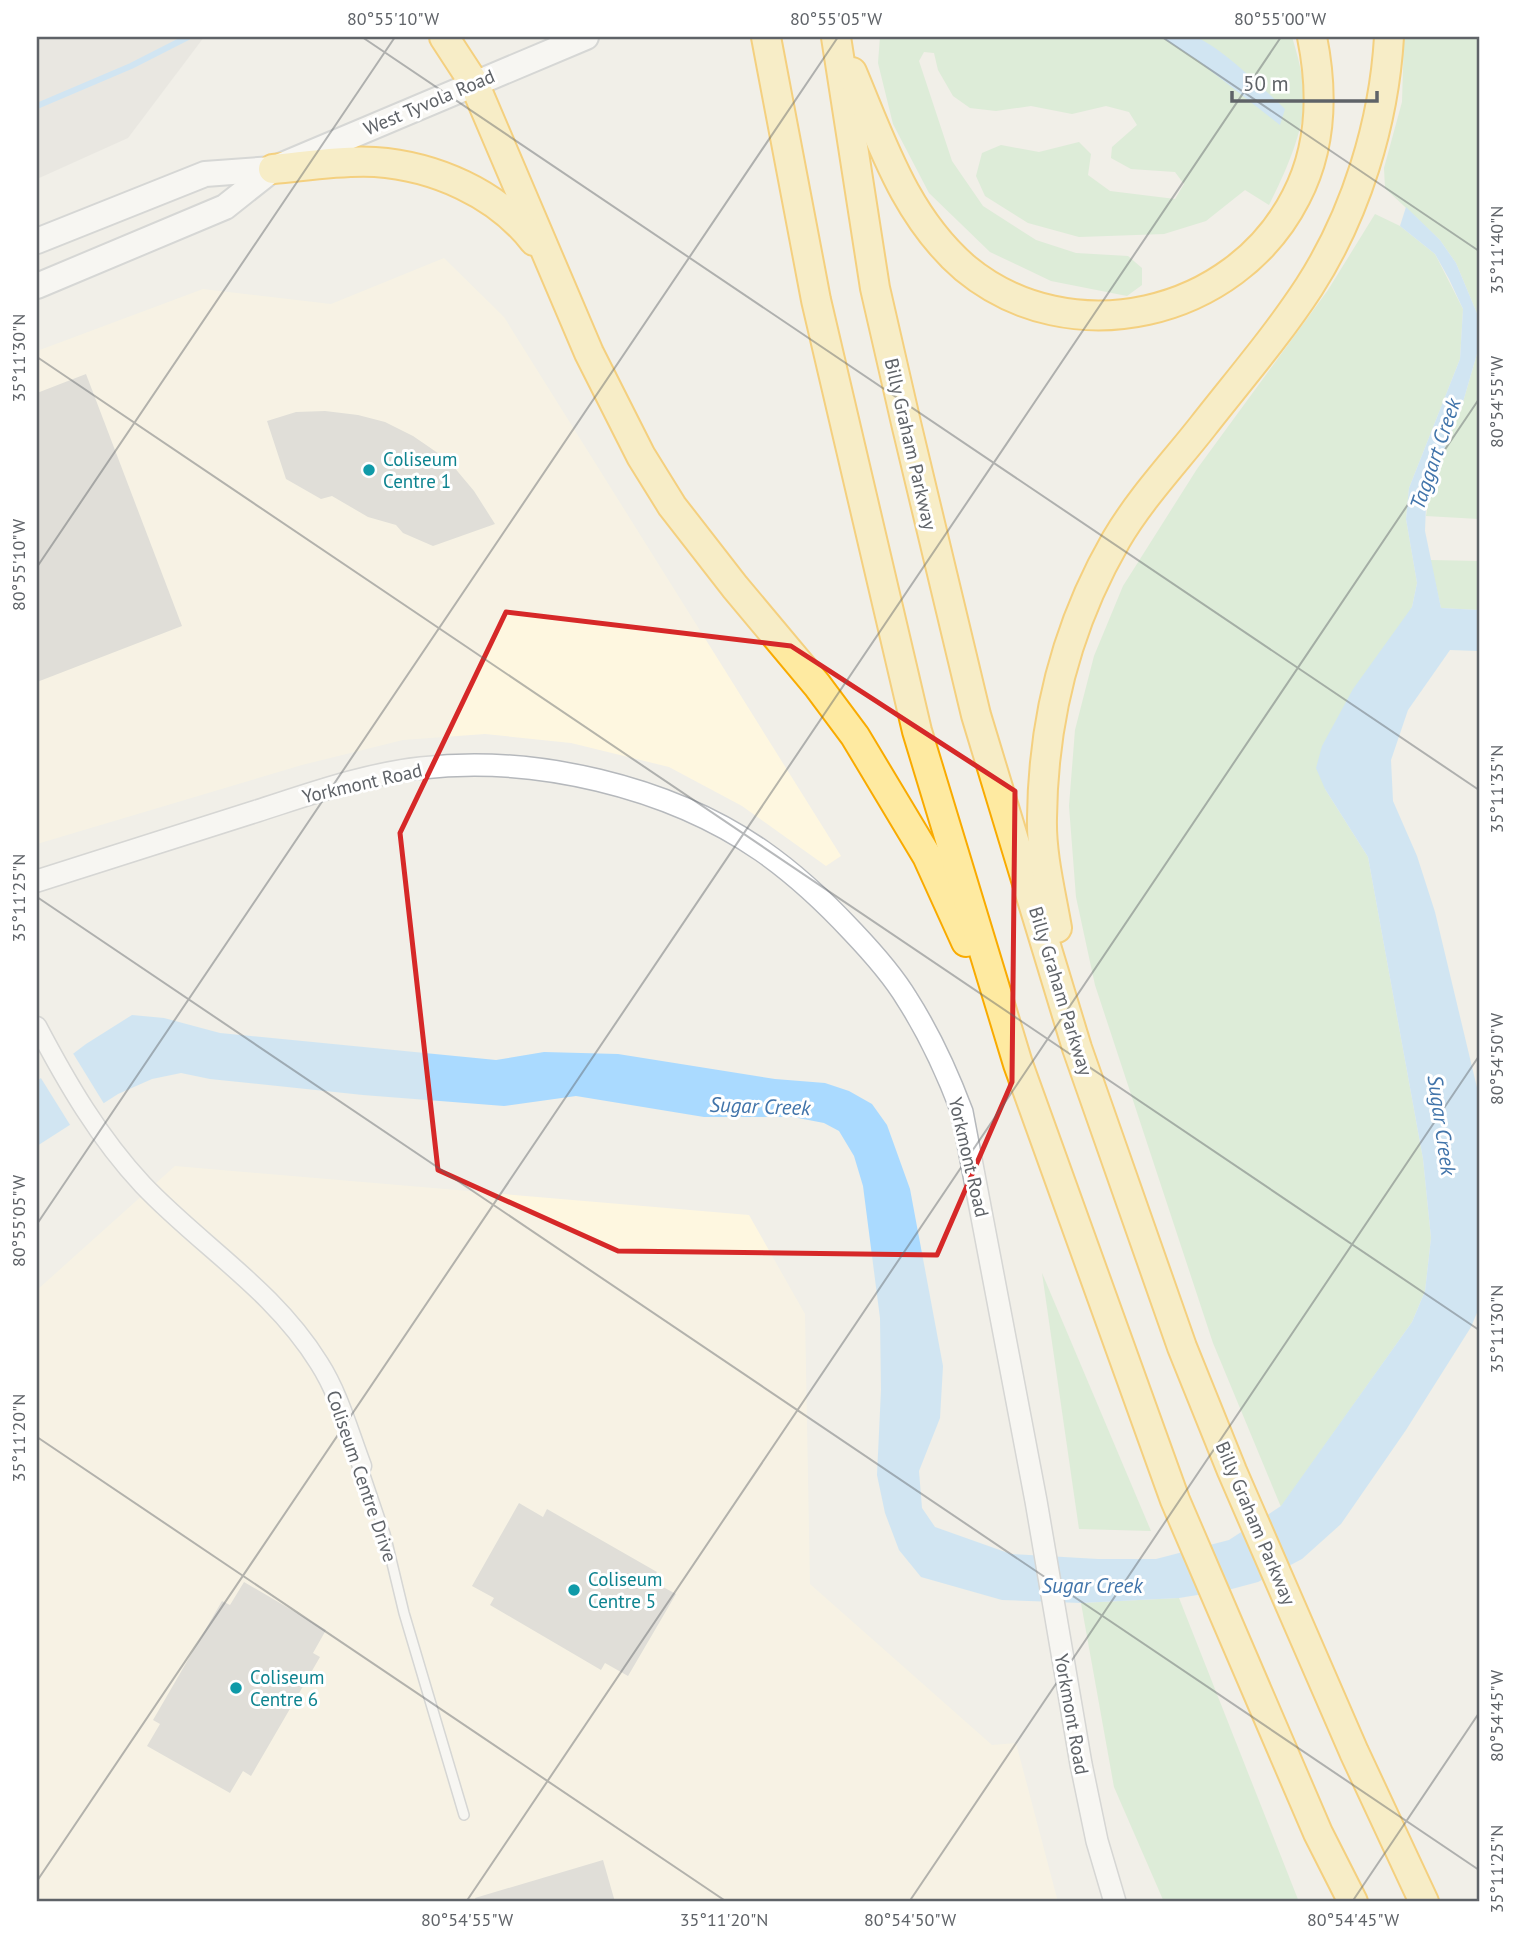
<svg xmlns="http://www.w3.org/2000/svg" width="1516" height="1939" font-family="'PT Sans',sans-serif">
  <rect width="100%" height="100%" fill="#f1efe8"/>
  <g fill="#fef7e0">
    <path d="M444,258l60,59 337,539 -15,10 -84,-60 -73,-39 -98,-24 -86,-9 -82,6 -101,25 -265,79v-493l166,-62 128,15z"/>
    <path d="M175,1166l574,49 56,99 5,270 182,161 24,-2 42,159h-1021v-612z"/>
  </g>
  <path fill="#e0deda" d="M37,37h167l-76,101 -91,41z"/>
  <g fill="#c5e8c5">
    <path d="M880,37h412c6,19 14,49 12,70 -4,33 -20,68 -35,98l-24,-15 -39,31 -42,13 -85,3 -51,-14 -43,-27 -9,-20 6,-23 19,-8 38,7 40,-10 12,12 -3,21 22,16 65,8 9,-15 -9,-12 -44,-3 -20,-11 1,-11 25,-22 -8,-13 -23,-6 -34,8 -41,-8 -35,5 -26,-3 -17,-12 -15,-26 -4,-17 -10,-1 -5,9 33,100 31,45 53,34 40,13 52,3 14,12v17l-15,11 -76,-15 -61,-29 -61,-59 -36,-69 -15,-61z"/>
    <path d="M1404,37h75v281l-23,-55 -16,-23 -55,-52 -1,-20 18,-66z"/>
    <path d="M1375,214l25,12 35,28 28,55 -3,50 -51,129 -3,31 11,64 -5,24 -87,182 43,68 55,302 8,79 -6,53 -13,31 -131,185 -68,-164 -118,-358 -19,-88 -7,-91 6,-76 19,-74 29,-70 74,-117 131,-179z"/>
    <path d="M1479,347v172l-53,-3 6,-38 29,-69z"/>
    <path d="M1430,560l49,1v49l-38,-2z"/>
    <path d="M1042,1273l109,258 -72,-2z"/>
    <path d="M1179,1598l120,304h-135l-50,-115 -33,-184z"/>
  </g>
  <g fill="#aadaff">
    <path d="M1161,37c10,0 24,-3 33,0 22,5 74,56 91,72l-5,16 -83,-65z"/>
    <path d="M1406,207l34,33 16,23 23,55v29l-18,62 -29,69 -6,27 -1,26 16,77 38,2v41l-29,-1 -42,60 -17,50 2,41 24,55 18,56 44,184v212l-8,19 -65,103 -65,94 -39,35 -44,23 -30,8 -49,8 -98,5 -79,-3 -81,-23 -22,-27 -14,-37 -8,-38 4,-85 -1,-72 -17,-132 -9,-30 -15,-25 -15,-8 -31,-6h-89l-128,-21 -72,10 -141,-11 -153,-16 -29,-6 -29,6 -34,15 -81,52v-65l49,-37 46,-29 32,3 56,15 276,27 48,-8 74,2 157,25 50,4 24,8 23,13 15,21 23,64 33,177 -3,52 -21,53 3,37 13,19 76,27 87,5h58l73,-19 52,-34 131,-184 13,-31 6,-53 -8,-79 -55,-302 -43,-68 -9,-21 6,-22 31,-57 59,-82 5,-24 -11,-64 3,-31 51,-129 3,-50 -14,-30 -14,-25 -35,-28z"/>
  </g>
  <path fill="#f1efe8" d="M71,1050l35,57 -34,21 -33,-53z"/>
  <g fill="none" stroke-linecap="round" stroke-linejoin="round">
    <path stroke="#aadaff" stroke-width="6" d="M37,106l94,-40 57,-29"/>
  </g>
  <g fill="#cccac5">
    <path d="M86,374l96,252 -145,56v-289z"/>
    <path d="M325,411l33,4 27,7 28,14 35,24 26,31 21,33 -62,22 -30,-13 -7,-8 -28,-8 -36,-21 -11,3 -35,-20 -19,-58 29,-9z"/>
    <path d="M519,1503l24,14 4,-8 110,63 -5,9 24,13 -48,82 -23,-13 -4,7 -111,-65 4,-7 -22,-12z"/>
    <path d="M244,1582l82,48 -13,23 7,4 -69,119 -8,-5 -13,22 -83,-47 13,-22 -7,-4 69,-119 8,4z"/>
    <path d="M603,1860l12,42h-139l-1,-4z"/>
  </g>
  <g fill="none" stroke-linecap="round" stroke-linejoin="round">
    <g stroke="#b5b8bc" stroke-width="12">
      <path id="service" d="M362,1466l23,68 19,79 60,202"/>
    </g>
    <g stroke="#b5b8bc" stroke-width="21">
      <path id="minor" d="M37,1026c30,57 62,112 106,159 58,61 131,105 176,178 20,31 30,69 43,103"/>
    </g>
    <g stroke="#b5b8bc" stroke-width="24">
      <path id="tertiary" d="M37,881c73,-23 146,-46 220,-70 53,-17 108,-37 164,-43 113,-13 247,18 341,83 33,23 62,50 90,80 20,21 40,43 55,68 23,36 40,73 55,113l74,389 45,263 16,77 18,61"/>
    </g>
    <g stroke="#b6babf" stroke-width="28">
      <g id="secondary">
        <path d="M37,241l168,-67 68,-5"/>
        <path d="M37,286l188,-79 48,-38 313,-132"/>
      </g>
    </g>
    <g stroke="#f9ab00" stroke-width="32">
      <g id="trunk">
        <path d="M444,37l30,46 115,270 52,103 31,50 63,81 82,98 38,51 72,120 39,86"/>
        <path d="M766,37l50,263 101,431 101,333 157,436 143,333 35,69"/>
        <path d="M836,37l39,251 31,135 70,292 101,333 105,299 50,124 122,281 70,150"/>
        <path d="M852,72c30,71 53,144 113,196 105,87 270,49 331,-71 26,-50 27,-106 16,-160"/>
        <path d="M273,169c33,-3 68,-9 102,-7 59,4 122,31 159,79"/>
        <path d="M1057,928c-6,-35 -16,-74 -15,-110 1,-99 25,-193 74,-278 24,-41 58,-77 87,-114 36,-46 74,-90 106,-139 47,-73 75,-164 80,-250"/>
      </g>
    </g>
    <use href="#service" stroke="#fff" stroke-width="9"/>
    <use href="#minor" stroke="#fff" stroke-width="18"/>
    <use href="#tertiary" stroke="#fff" stroke-width="21"/>
    <use href="#secondary" stroke="#fff" stroke-width="24"/>
    <use href="#trunk" stroke="#feeaa1" stroke-width="28"/>
  </g>
  <path d="M0 0H1516V1939H0ZM506,612l285,34 224,145 -3,291 -75,173 -319,-4 -180,-81 -38,-337z" fill="#f1efe8" fill-opacity=".55" fill-rule="evenodd"/>
  <path fill="none" stroke="#d62828" stroke-width="5" stroke-linejoin="round" d="M506,612l285,34 224,145 -3,291 -75,173 -319,-4 -180,-81 -38,-337z"/>
  <path fill="none" stroke="#5f6368" stroke-width="2" stroke-opacity="0.45" d="M362,37l1117,753M1162,37l317,214M37,357l1442,973M37,567l358,-530M37,897l1442,973M37,1224l801,-1187M37,1437l690,465M37,1881l1244,-1844M466,1902l1013,-1503M909,1902l570,-846M1352,1902l127,-189"/>
  <g fill="#0f9aa8" stroke="#fff" stroke-width="2.5">
    <circle cx="369" cy="470" r="7"/>
    <circle cx="574" cy="1590" r="7"/>
    <circle cx="236" cy="1688" r="7"/>
  </g>
  <g text-anchor="middle" dominant-baseline="central" stroke-width="6" stroke-linejoin="round" paint-order="stroke">
    <g font-size="19" fill="#5f6368" stroke="#fff">
      <text transform="translate(429 102) rotate(-23)">West Tyvola Road</text>
      <text transform="translate(911 444) rotate(77)">Billy Graham Parkway</text>
      <text transform="translate(362 783) rotate(-13)">Yorkmont Road</text>
      <text transform="translate(1061 991) rotate(73)">Billy Graham Parkway</text>
      <text transform="translate(969 1157) rotate(77)">Yorkmont Road</text>
      <text transform="translate(362 1476) rotate(71)">Coliseum Centre Drive</text>
      <text transform="translate(1256 1523) rotate(67)">Billy Graham Parkway</text>
      <text transform="translate(1072 1714) rotate(80)">Yorkmont Road</text>
    </g>
    <g font-size="19" fill="#0d838f" stroke="#fff" text-anchor="start">
      <text x="383" y="459">Coliseum<tspan x="383" dy="22">Centre 1</tspan></text>
      <text x="588" y="1579">Coliseum<tspan x="588" dy="22">Centre 5</tspan></text>
      <text x="250" y="1677">Coliseum<tspan x="250" dy="22">Centre 6</tspan></text>
    </g>
    <g font-size="21" font-style="italic" fill="#4174aa" stroke="#fff">
      <text transform="translate(1435 454) rotate(-71)">Taggart Creek</text>
      <text transform="translate(760 1106) rotate(2)">Sugar Creek</text>
      <text transform="translate(1442 1125) rotate(82)">Sugar Creek</text>
      <text x="1092" y="1585">Sugar Creek</text>
    </g>
  </g>
  <rect width="1516" height="1939" fill="none" stroke="#ffffff" stroke-width="77"/>
  <path d="M1232 91v10h145v-10" fill="none" stroke="#5f6368" stroke-width="3.5"/>
  <text x="1243" y="91" font-size="21" fill="#5f6368" stroke="#ffffff" stroke-width="5" paint-order="stroke">50 m</text>
  <rect x="38" y="38" width="1440" height="1862" fill="none" stroke="#5f6368" stroke-width="2.5"/>
  <g font-size="18" text-anchor="middle" fill="#5f6368">
    <text x="393" y="25">80°55'10"W</text>
    <text x="836" y="25">80°55'05"W</text>
    <text x="1280" y="25">80°55'00"W</text>
    <text transform="translate(1497 250) rotate(-90)" y="6">35°11'40"N</text>
    <text transform="translate(19 358) rotate(-90)" y="6">35°11'30"N</text>
    <text transform="translate(1497 402) rotate(-90)" y="6">80°54'55"W</text>
    <text transform="translate(19 565) rotate(-90)" y="6">80°55'10"W</text>
    <text transform="translate(1497 789) rotate(-90)" y="6">35°11'35"N</text>
    <text transform="translate(19 898) rotate(-90)" y="6">35°11'25"N</text>
    <text transform="translate(1497 1059) rotate(-90)" y="6">80°54'50"W</text>
    <text transform="translate(19 1221) rotate(-90)" y="6">80°55'05"W</text>
    <text transform="translate(1497 1329) rotate(-90)" y="6">35°11'30"N</text>
    <text transform="translate(19 1438) rotate(-90)" y="6">35°11'20"N</text>
    <text transform="translate(1497 1716) rotate(-90)" y="6">80°54'45"W</text>
    <text transform="translate(1497 1869) rotate(-90)" y="6">35°11'25"N</text>
    <text x="467" y="1926">80°54'55"W</text>
    <text x="724" y="1926">35°11'20"N</text>
    <text x="910" y="1926">80°54'50"W</text>
    <text x="1353" y="1926">80°54'45"W</text>
  </g>
</svg>
